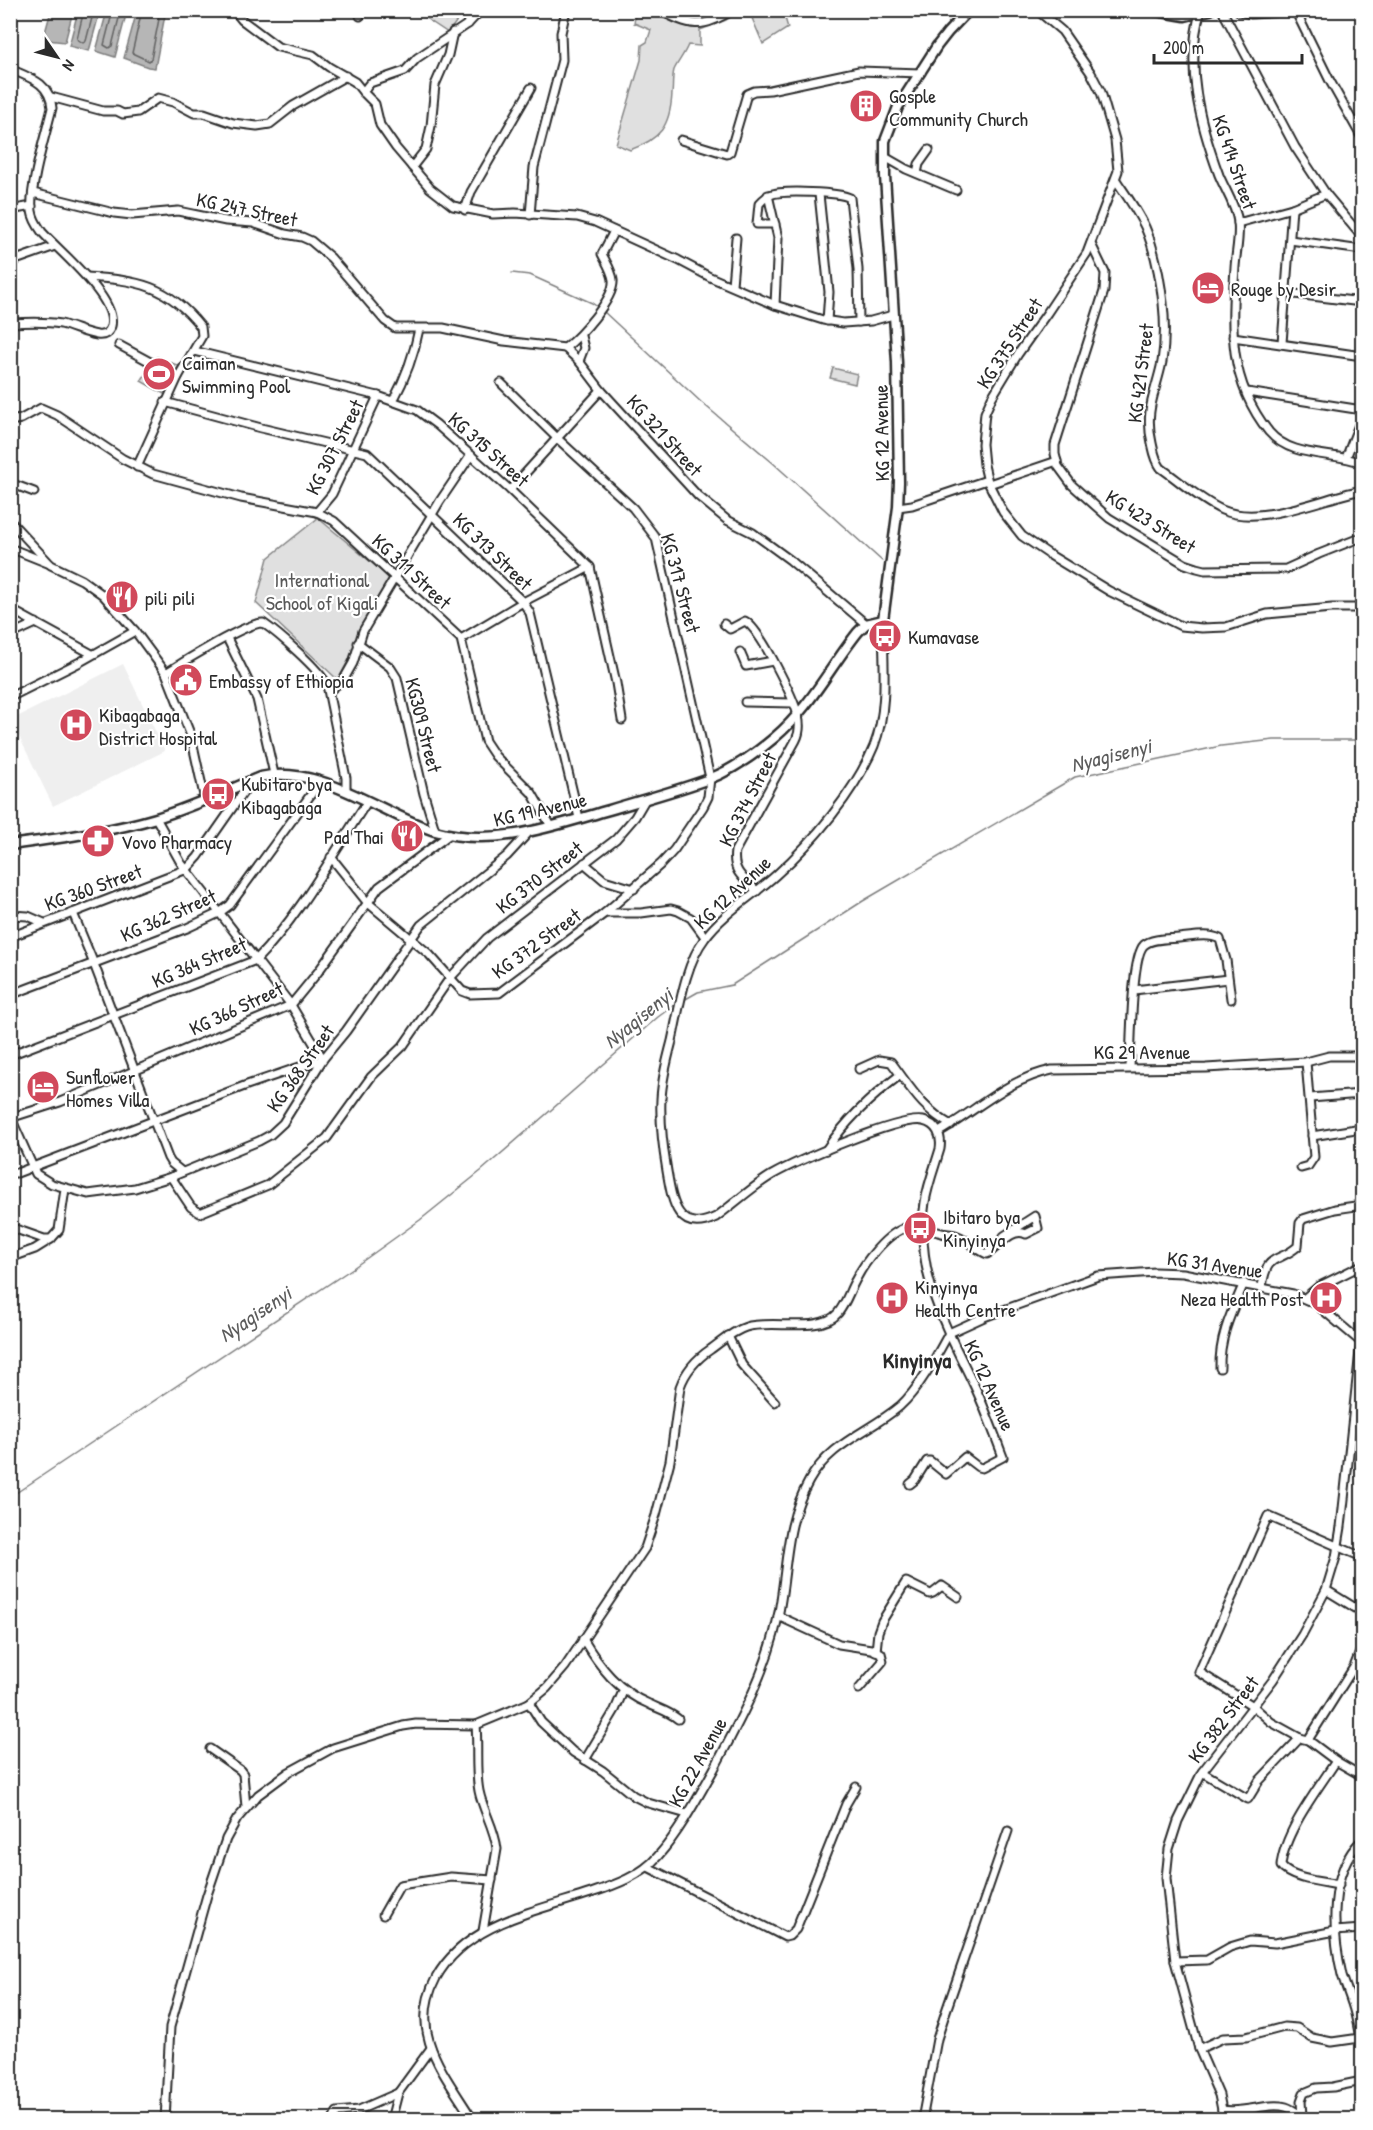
<svg xmlns="http://www.w3.org/2000/svg" width="1373" height="2130" font-family="'Patrick Hand',sans-serif">
  <rect width="100%" height="100%" fill="#fff"/>
  <filter id="ink" filterUnits="userSpaceOnUse"><feTurbulence type="fractalNoise" baseFrequency=".0167" numOctaves="2"/><feDisplacementMap in="SourceGraphic" scale="12" xChannelSelector="R" yChannelSelector="G"/><feConvolveMatrix kernelMatrix="1 2 1 2 8 2 1 2 1" color-interpolation-filters="sRGB"/></filter>
  <g filter="url(#ink)">
    <path fill="#efefef" d="M123,664l42,87 -112,55 -42,-86z"/>
    <g fill="#e0e0e0" stroke="#868686" stroke-width="1.5">
      <path d="M415,11h49l-16,22z"/>
      <path d="M628,11h14l12,5 3,-5h83l-14,9 -26,10v16l-12,-1c-4,10 -11,18 -14,25 -2,7 -1,17 -2,24 -2,33 -12,45 -42,56l-14,-6 25,-84 1,-15 5,-3 4,-12 -17,-7 1,-6z"/>
      <path d="M749,11h34l5,17 -25,16z"/>
      <path d="M157,357l22,9 -15,28 -23,-13z"/>
      <path d="M833,368l24,6 -2,10 -25,-6z"/>
      <path d="M318,518l73,61 -53,101 -82,-77 12,-45z"/>
    </g>
    <g fill="#b6b6b6" stroke="#7e7e7e" stroke-width="1.5">
      <path d="M51,11h22l-8,31 -18,-2 -3,-4z"/>
      <path d="M78,11h22l-11,40 -20,-5z"/>
      <path d="M107,11h20l-12,46 -19,-6z"/>
      <path d="M137,11h15l13,4 -10,53 -7,-1 -24,-9z"/>
    </g>
    <g fill="none" stroke-linecap="round" stroke-linejoin="round">
      <g stroke="#636363" stroke-width="1.5">
        <path d="M84,10l-7,29 6,4 3,-2 8,-31"/>
        <path d="M113,10l-9,35 5,3 3,-2 9,-36"/>
        <path d="M142,10l-10,43 17,8 2,-2 8,-40 -3,-9"/>
      </g>
      <g stroke="#7e7e7e" stroke-width="1.5">
        <path d="M512,273l18,2 62,28 7,5"/>
        <path d="M603,311l98,91 72,61 109,98"/>
        <path d="M684,1000l14,-8 34,-7 131,-84 212,-124 146,-31 53,-6h88"/>
        <path d="M10,1497l343,-229 67,-48 61,-49 177,-154 19,-14"/>
      </g>
      <g stroke="#2b2b2b" stroke-width="11">
        <g id="minor">
          <path d="M234,10l8,10 36,27 35,8 16,12 26,15 8,10"/>
          <path d="M467,10l1,14"/>
          <path d="M481,10l-13,14 -51,34 -12,13 -35,12 -7,9 12,12 5,21 16,23 34,40 23,18 40,8 22,-1 62,4 18,5 83,38 32,17 65,28 48,15 20,3 28,-2 22,-6"/>
          <path d="M659,10c31,16 43,20 73,0"/>
          <path d="M1037,10l25,21 29,42 10,19 14,48 3,31 -31,82 -40,60 -29,41 -26,43 -7,16 -3,31 2,21 4,17 15,30 19,24 28,19 59,36 72,35 21,2 24,-1 41,-13 65,-6h30"/>
          <path d="M1201,10c-17,54 -1,114 18,165 6,15 17,31 19,47 2,14 -2,30 -3,45 -4,61 -7,114 34,165 23,27 64,19 93,31"/>
          <path d="M1222,10l73,137 31,47 36,43"/>
          <path d="M1295,10l35,71 32,57"/>
          <path d="M1358,10l4,8"/>
          <path d="M360,16l2,-6"/>
          <path d="M10,69c21,9 40,14 42,39 -6,25 -23,80 -20,103 1,8 5,14 10,21 17,19 76,67 69,94 -2,7 -7,10 -14,9 -12,-2 -24,-8 -36,-11 -16,-3 -34,-2 -51,-1"/>
          <path d="M51,97l52,14h14l6,3 15,-2 20,-14 15,4 21,11h10l29,10 24,3 13,-2 23,-18 53,-30"/>
          <path d="M681,140l46,14 3,-2 17,-58 7,-3 16,-1 89,-19 62,2"/>
          <path d="M885,157l21,12 50,21"/>
          <path d="M412,167l14,-18 5,-23 4,-41 13,-30 5,-23"/>
          <path d="M917,173l2,-9 10,-14"/>
          <path d="M1116,180c10,15 21,30 29,47 10,23 15,50 18,76 2,19 2,40 -1,59 -6,30 -18,48 -10,81 2,9 3,17 9,25 20,14 39,32 61,42 39,17 100,-12 140,-20"/>
          <path d="M33,193l81,20 18,2 46,-4 48,10 27,2 32,11 17,3 9,4 20,17 54,63 10,7h48l61,13 61,7 14,13 22,29 97,106 29,24 26,13 37,27 76,64"/>
          <path d="M819,194l10,98 -2,29"/>
          <path d="M768,195l10,43 -3,67"/>
          <path d="M10,210l22,-4"/>
          <path d="M465,210l6,-18 60,-104"/>
          <path d="M530,215l4,-48 28,-107 -1,-27 5,-23"/>
          <path d="M1238,223l54,-15"/>
          <path d="M775,224h-18l2,-20c3,-3 6,-7 11,-9 11,-5 70,-3 80,3l8,71 1,53"/>
          <path d="M1290,240l72,10"/>
          <path d="M1091,244l14,29 -1,18 -49,154v9l3,12 14,19 37,33 76,46 12,4 8,2 81,-1 33,-15 43,-17"/>
          <path d="M10,262l45,-16"/>
          <path d="M87,277c50,3 81,8 114,50l1,9 -24,41 -41,90"/>
          <path d="M732,285l4,-47"/>
          <path d="M1286,293l76,9"/>
          <path d="M1233,337l129,19"/>
          <path d="M1282,343l10,-135 34,-14"/>
          <path d="M119,345l59,32"/>
          <path d="M565,348c14,-11 50,-49 48,-68 -1,-9 -7,-18 -11,-26l12,-23"/>
          <path d="M194,351l184,45 39,14 20,15 73,65 80,77 26,116 6,37"/>
          <path d="M579,361l5,-13 -3,-12"/>
          <path d="M1247,392l115,18"/>
          <path d="M393,401c13,-24 21,-46 26,-72"/>
          <path d="M165,402l96,26 106,25 156,149 7,11 49,205"/>
          <path d="M10,421l11,-2 20,-11 16,7 66,44 30,15 88,24 76,14 17,9 127,118 24,102 10,15 37,37 19,33"/>
          <path d="M1346,458l16,-41"/>
          <path d="M10,483l24,9"/>
          <path d="M989,484l68,-23"/>
          <path d="M510,490l91,-100"/>
          <path d="M898,507l14,-2 75,-25"/>
          <path d="M317,512l15,-18 46,-98"/>
          <path d="M10,521l41,44 31,15 21,15 32,36 31,42 25,63 14,64"/>
          <path d="M10,548l40,16"/>
          <path d="M10,609l82,45"/>
          <path d="M883,620c0,41 6,88 -9,126 -19,46 -61,96 -98,129 -23,21 -53,38 -71,63 -20,26 -26,71 -33,103 -5,19 -10,38 -11,58 -1,23 2,49 6,72 5,29 10,65 49,46 18,-13 36,-30 56,-42 23,-13 127,-59 151,-54 14,3 19,15 17,28 -5,17 -12,35 -15,53 -11,70 20,123 49,183 11,23 20,48 29,72l-21,11 -4,-1 -13,-10 -19,17 -16,-13h-3l-12,19 -5,4"/>
          <path d="M724,624l6,5 15,-8c15,8 49,77 53,95 2,8 2,16 -2,24l-61,111c-3,21 8,27 22,40"/>
          <path d="M10,635l26,-12"/>
          <path d="M227,638l30,61 17,75"/>
          <path d="M461,639l62,-37 67,-35"/>
          <path d="M358,643l32,24 7,11 27,116 11,36"/>
          <path d="M740,652l6,14 27,-5"/>
          <path d="M166,673c17,-11 81,-51 97,-50 16,11 56,46 64,62l19,93v13"/>
          <path d="M329,691l15,-12 9,-16 10,-32 77,-130 31,-46"/>
          <path d="M10,697l70,-35 55,-31"/>
          <path d="M745,702l48,1"/>
          <path d="M331,857l36,45 62,52 33,37 8,3 29,-1 106,-80 56,-49 13,-14 29,-43 5,-10 2,-19 -54,-240 -23,-30 -75,-69 -57,-56"/>
          <path d="M584,863l20,17 30,9"/>
          <path d="M73,913l21,51 74,194 3,5 11,9"/>
          <path d="M605,913h36l30,-4 7,2 13,7 14,19"/>
          <path d="M10,915l18,1 16,7"/>
          <path d="M10,937l177,-68 11,-12 53,-76"/>
          <path d="M1134,990l94,-11"/>
          <path d="M10,995l177,-67 32,-15 11,-8 90,-123"/>
          <path d="M10,1055l246,-95c44,-45 76,-105 111,-158"/>
          <path d="M1130,1068c1,-20 1,-111 14,-123 8,-7 24,-6 35,-7 13,-1 29,-5 41,1l6,21 5,39"/>
          <path d="M859,1069l20,-9 12,2c20,26 30,46 60,63"/>
          <path d="M1310,1098l52,-4"/>
          <path d="M10,1116l26,58 16,10 36,10 47,-6 36,-11 88,-36 11,-6 13,-12 40,-64 23,-28 75,-106 86,-69 23,-25"/>
          <path d="M10,1118l50,-16 231,-97 27,-33 61,-85 71,-53"/>
          <path d="M939,1132c38,-22 69,-53 113,-62l154,-2 100,-6 23,-6h33"/>
          <path d="M1312,1136l50,-8"/>
          <path d="M826,1150c20,-30 46,-54 74,-75"/>
          <path d="M1301,1168l7,-2 6,-9 -8,-95"/>
          <path d="M10,1173h7l230,-88 76,-26 -32,-54 -110,-142 -25,-45"/>
          <path d="M171,1177l20,30 9,6 68,-28 59,-47 44,-61 32,-31 47,-68 37,-40 129,-99 19,-22 10,-17"/>
          <path d="M10,1227l34,12h7l8,-9 6,-41"/>
          <path d="M10,1258l25,-9 16,-10"/>
          <path d="M1262,1287c5,-36 16,-23 36,-41l2,-23 3,-4 32,-10 27,-4"/>
          <path d="M1305,1298l13,-11 44,-22"/>
          <path d="M949,1333l35,-16 114,-41 57,-4 28,1 110,21 23,10 45,38"/>
          <path d="M728,1336l14,29 33,37"/>
          <path d="M1220,1368c-1,-31 12,-57 24,-85"/>
          <path d="M1362,1557l-94,-41 -69,156 54,34 18,16 29,16 8,2 28,21 26,15"/>
          <path d="M1326,1590l36,22"/>
          <path d="M778,1616l61,28 32,5 10,4 2,8 -24,28"/>
          <path d="M583,1639c16,27 36,53 66,65 10,5 19,7 29,15"/>
          <path d="M876,1651l2,-19 4,-11 24,-39 24,12 3,-1 9,-7 16,11"/>
          <path d="M529,1703l12,19 32,30 30,19 31,25 14,7 39,11"/>
          <path d="M476,1725c2,22 -1,45 3,66 4,20 16,38 18,58l-14,82"/>
          <path d="M1308,1740l46,-73 8,-20"/>
          <path d="M210,1749l30,21 3,4 3,33"/>
          <path d="M585,1760l30,-50 9,-21"/>
          <path d="M1336,1761c-18,28 -52,71 -55,105 9,13 42,16 58,19"/>
          <path d="M1202,1772l46,27 11,-18 41,-43"/>
          <path d="M1362,1840c-34,32 -30,92 -20,135 4,13 10,26 13,39 3,12 5,24 7,36"/>
          <path d="M648,1867l137,70 4,-1 7,-7 50,-125 10,-17"/>
          <path d="M383,1915l17,-30 51,-8 41,3"/>
          <path d="M1175,1961l32,-1 23,-13 20,-6 25,2 60,-12 27,-2"/>
          <path d="M1199,2049l24,-11 23,-1 38,-10 13,1 15,10 20,4 28,-4"/>
          <path d="M1222,2110c23,4 45,-8 64,-3 7,2 14,8 21,13"/>
          <path d="M1302,2116l-1,-15 3,-8 12,-5 17,-1 29,-6"/>
          <path d="M165,2120l5,-93 37,-132 19,-56 11,-20 21,-24 31,-23 44,-24 70,-22 13,-2 60,1 53,-22 18,-15 18,-21 80,-119 11,-33 14,-54 10,-74c6,-17 16,-28 31,-38 11,-8 22,-18 35,-22 24,-8 75,7 92,-14 8,-10 11,-21 17,-32 9,-18 32,-49 53,-54 13,-3 18,2 30,5 8,3 15,1 22,5 10,5 17,13 27,17 12,-7 24,-27 39,-20l12,-6 -3,-12 -31,20"/>
          <path d="M333,2120l4,-8 22,-2 39,-17"/>
          <path d="M391,2120l7,-27 33,-45"/>
          <path d="M473,2120c-28,-46 -66,-87 -37,-142 29,-54 100,-67 155,-85 24,-8 50,-17 67,-37 22,-25 39,-57 56,-87 26,-49 53,-98 64,-152 10,-48 6,-92 31,-136 22,-39 59,-48 91,-75 19,-17 37,-51 49,-73"/>
          <path d="M922,2120l15,-81 8,-25 63,-183"/>
          <path d="M1224,2120l-5,-25 -20,-46 -24,-88 -9,-83 3,-29 9,-28 24,-49 71,-92 29,-45 24,-45 10,-33 5,-30 20,-185"/>
        </g>
      </g>
      <g stroke="#2b2b2b" stroke-width="13">
        <g id="major">
          <path d="M1150,10l35,6 25,-6"/>
          <path d="M1239,10l12,3 52,-3"/>
          <path d="M10,845c49,-7 99,-13 146,-27 36,-11 70,-27 104,-41 59,-14 121,37 175,54 59,17 118,-5 174,-21 33,-10 67,-19 100,-31 23,-9 46,-25 65,-41 36,-30 56,-71 84,-106l8,-8 17,-4 15,-113 1,-25 -2,-120 -12,-186v-35l13,-34 39,-61 11,-14 21,-22"/>
        </g>
      </g>
      <use href="#minor" stroke="#fff" stroke-width="7"/>
      <use href="#major" stroke="#fff" stroke-width="8"/>
    </g>
  </g>
  <defs>
    <g id="building-disc" transform="scale(1.725)"><circle r="9.5" fill="#d1495b" stroke="#fff"/><path d="M-4-6H4V6H1V3H-1V6H-4ZM-2.5-4.3h1.7v1.8h-1.7ZM.8-4.3h1.7v1.8H.8ZM-2.5-1h1.7V.8h-1.7ZM.8-1h1.7V.8H.8Z" fill="#fff"/></g>
    <g id="hotel-disc" transform="scale(1.725)"><circle r="9.5" fill="#d1495b" stroke="#fff"/><path d="M-6-4.5h1.5V1H6V5H4.5V3h-9V5H-6ZM-4 0a1.8 1.8 0 1 1 3.6 0ZM.5 0V-2.5h3Q6-2.5 6 0Z" fill="#fff"/></g>
    <g id="stadium-disc" transform="scale(1.725)"><circle r="9.5" fill="#d1495b" stroke="#fff"/><path d="M0-5a6.5 5 0 1 0 0 10a6.5 5 0 1 0 0-10ZM-3.5-1.8h7v3.6h-7Z" fill="#fff"/></g>
    <g id="restaurant-disc" transform="scale(1.725)"><circle r="9.5" fill="#d1495b" stroke="#fff"/><path d="M-5-6h1v4h1v-4h1v4h1v-4h1v5L-1.5 .5V6h-2V.5L-5-1ZM5-6V6H3V1.5H1.5Q1.5-4 5-6Z" fill="#fff"/></g>
    <g id="bus-disc" transform="scale(1.725)"><circle r="9.5" fill="#d1495b" stroke="#fff"/><path d="M-5-6H5V4H4V6H2V4H-2V6H-4V4H-5ZM-3.5-4V0h7V-4ZM-3.5 1.2v1.5H-2V1.2ZM2 1.2v1.5H3.5V1.2Z" fill="#fff"/></g>
    <g id="civic-disc" transform="scale(1.725)"><circle r="9.5" fill="#d1495b" stroke="#fff"/><path d="M-.6-6.5H3V-4.5H.6V-3L4-1V1h2V6H-6V1h2V-1L-.6-3ZM-1.2 2.5V6h2.4V2.5Z" fill="#fff"/></g>
    <g id="hospital-disc" transform="scale(1.725)"><circle r="9.5" fill="#d1495b" stroke="#fff"/><path d="M-5-5h3v3.5h4V-5h3V5h-3V1.5h-4V5h-3Z" fill="#fff"/></g>
    <g id="pharmacy-disc" transform="scale(1.725)"><circle r="9.5" fill="#d1495b" stroke="#fff"/><path d="M-2-6h4v4h4v4h-4v4h-4v-4h-4v-4h4Z" fill="#fff"/></g>
  </defs>
  <g fill-rule="evenodd">
    <use href="#building-disc" x="866" y="106"/>
    <use href="#hotel-disc" x="1208" y="288"/>
    <use href="#stadium-disc" x="159" y="374"/>
    <use href="#restaurant-disc" x="122" y="597"/>
    <use href="#bus-disc" x="885" y="636"/>
    <use href="#civic-disc" x="186" y="680"/>
    <use href="#hospital-disc" x="76" y="725"/>
    <use href="#bus-disc" x="218" y="794"/>
    <use href="#restaurant-disc" x="407" y="836"/>
    <use href="#pharmacy-disc" x="98" y="841"/>
    <use href="#hotel-disc" x="43" y="1087"/>
    <use href="#bus-disc" x="920" y="1228"/>
    <use href="#hospital-disc" x="892" y="1298"/>
    <use href="#hospital-disc" x="1326" y="1298"/>
  </g>
  <g text-anchor="middle" dominant-baseline="central" stroke-width="4.5" stroke-linejoin="round" paint-order="stroke">
    <g font-size="20" fill="#2b2b2b" stroke="#fff" text-anchor="start">
      <text x="889" y="95">Gosple<tspan x="889" dy="23">Community Church</tspan></text>
      <text x="1231" y="288">Rouge by Desir</text>
      <text x="182" y="362">Caiman<tspan x="182" dy="23">Swimming Pool</tspan></text>
      <text x="145" y="597">pili pili</text>
      <text x="908" y="636">Kumavase</text>
      <text x="209" y="680">Embassy of Ethiopia</text>
      <text x="99" y="714">Kibagabaga<tspan x="99" dy="23">District Hospital</tspan></text>
      <text x="241" y="783">Kubitaro bya<tspan x="241" dy="23">Kibagabaga</tspan></text>
      <text x="384" y="836" text-anchor="end">Pad Thai</text>
      <text x="121" y="841">Vovo Pharmacy</text>
      <text x="66" y="1076">Sunflower<tspan x="66" dy="23">Homes Villa</tspan></text>
      <text x="943" y="1216">Ibitaro bya<tspan x="943" dy="23">Kinyinya</tspan></text>
      <text x="915" y="1286">Kinyinya<tspan x="915" dy="23">Health Centre</tspan></text>
      <text x="1303" y="1298" text-anchor="end">Neza Health Post</text>
    </g>
    <g font-size="20" fill="#2b2b2b" stroke="#fff">
      <text transform="translate(1235 162) rotate(71)">KG 414 Street</text>
      <text transform="translate(247 209) rotate(12)">KG 247 Street</text>
      <text transform="translate(1009 343) rotate(-57)">KG 375 Street</text>
      <text transform="translate(1140 373) rotate(-83)">KG 421 Street</text>
      <text transform="translate(881 433) rotate(-91)">KG 12 Avenue</text>
      <text transform="translate(665 435) rotate(48)">KG 321 Street</text>
      <text transform="translate(334 447) rotate(-63)">KG 307 Street</text>
      <text transform="translate(489 449) rotate(42)">KG 315 Street</text>
      <text transform="translate(1151 521) rotate(32)">KG 423 Street</text>
      <text transform="translate(493 551) rotate(44)">KG 313 Street</text>
      <text transform="translate(412 571) rotate(43)">KG 311 Street</text>
      <text transform="translate(681 583) rotate(75)">KG 317 Street</text>
      <text transform="translate(424 725) rotate(76)">KG309 Street</text>
      <text transform="translate(747 799) rotate(-63)">KG 374 Street</text>
      <text transform="translate(540 809) rotate(-13)">KG 19 Avenue</text>
      <text transform="translate(539 877) rotate(-38)">KG 370 Street</text>
      <text transform="translate(93 887) rotate(-20)">KG 360 Street</text>
      <text transform="translate(732 892) rotate(-43)">KG 12 Avenue</text>
      <text transform="translate(168 915) rotate(-24)">KG 362 Street</text>
      <text transform="translate(536 943) rotate(-36)">KG 372 Street</text>
      <text transform="translate(199 962) rotate(-23)">KG 364 Street</text>
      <text transform="translate(236 1008) rotate(-25)">KG 366 Street</text>
      <text x="1142" y="1051">KG 29 Avenue</text>
      <text transform="translate(300 1068) rotate(-55)">KG 368 Street</text>
      <text transform="translate(1215 1264) rotate(8)">KG 31 Avenue</text>
      <text transform="translate(990 1385) rotate(66)">KG 12 Avenue</text>
      <text transform="translate(1223 1719) rotate(-53)">KG 382 Street</text>
      <text transform="translate(697 1762) rotate(-61)">KG 22 Avenue</text>
    </g>
    <g font-size="20" fill="#585858" stroke="#fff">
      <text x="322" y="579">International<tspan x="322" dy="23">School of Kigali</tspan></text>
    </g>
    <g font-size="21" font-style="italic" fill="#5c5c5c" stroke="#fff">
      <text transform="translate(1111 755) rotate(-14)">Nyagisenyi</text>
      <text transform="translate(638 1018) rotate(-39)">Nyagisenyi</text>
      <text transform="translate(255 1314) rotate(-34)">Nyagisenyi</text>
    </g>
    <g font-size="22" font-weight="bold" fill="#2b2b2b" stroke="#fff">
      <text x="917" y="1360">Kinyinya</text>
    </g>
  </g>
  <rect width="1373" height="2130" fill="none" stroke="#fff" stroke-width="36"/>
  <rect x="18" y="18" width="1337" height="2094" fill="none" stroke="#2b2b2b" stroke-width="2" filter="url(#ink)"/>
  <g transform="translate(57 57) rotate(125)" stroke="#ffffff" stroke-width="4.5" paint-order="stroke">
  <path d="M0-4.5L10 22L0 15L-10 22Z" fill="#2b2b2b"/>
  <text y="-9" font-size="16" font-weight="bold" text-anchor="middle" fill="#2b2b2b">N</text>
  </g>
  <path d="M1154 54v9h148v-9" fill="none" stroke="#2b2b2b" stroke-width="3"/>
  <text x="1163" y="54" font-size="18" fill="#2b2b2b" stroke="#ffffff" stroke-width="4.5" paint-order="stroke">200 m</text>
</svg>
